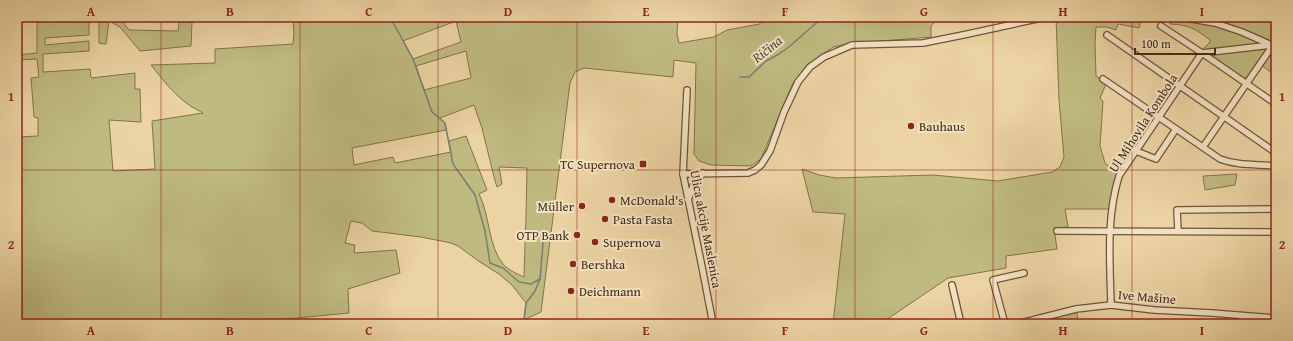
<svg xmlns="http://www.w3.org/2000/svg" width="1293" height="341" font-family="'Gentium Book Plus',serif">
  <rect width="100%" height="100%" fill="#ecd3a3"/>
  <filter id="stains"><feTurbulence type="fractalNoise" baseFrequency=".005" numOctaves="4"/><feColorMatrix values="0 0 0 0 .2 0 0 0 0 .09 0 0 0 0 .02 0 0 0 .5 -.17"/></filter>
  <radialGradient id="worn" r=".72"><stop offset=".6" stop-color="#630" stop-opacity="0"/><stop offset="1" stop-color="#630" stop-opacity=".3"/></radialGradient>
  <g fill="#bfba80" stroke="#82724c" fill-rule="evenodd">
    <path d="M37,17h52v18l-44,3v7l44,-4v10l-46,3v18l47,-3 1,9 44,-5v16h5l1,33 -32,-2 4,51 42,-2 -3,-48 51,-8c-3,-2 -8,-4 -11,-6 -17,-11 -29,-27 -41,-42l64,-2v-14l78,-5 1,-10 -1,-17h385l-1,17 2,9 35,-6 13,-7 33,-6v-7h179l-8,9v11l-84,7 -14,3 -26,18 -14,18 -32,76 -10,7 -40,-1 -12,-4 -5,-7 2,-91 -22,-3 -1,17 -89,-9 -9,4 -5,11 -29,229 -17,8 2,-17 -14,-18 -13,-11 -19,-12 -22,-16 -7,-3 -30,-6 -49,-6 -10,-8 -11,-2 -6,22 10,2 -1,8 42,-3 4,23 -52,16 1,24 -73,7v4h-259v-187l21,-1v-18l-4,-1 -3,-39 8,-1 -2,-18 -20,1v-5l20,-2zM456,21l5,21 -48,17 -10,-18zM466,51l5,27 -47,12 -8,-24zM474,105l8,23 13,53 2,6 5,-3 -3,-17 28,1 -1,49 -2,60c-7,-3 -17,-8 -21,-13 -15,-18 -13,-49 -24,-70l8,-4 -21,-54 -17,5 2,11 -56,11 -2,-6 -39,8 -2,-17 94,-18 -1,-7 -5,-5z"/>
    <path d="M99,17h20l10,13 49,1 1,-9h13l-1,24 -51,5 -20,-24 -11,-6 -3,23 -7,-1z"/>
    <path d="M1056,17h86l-3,11 -21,-4 -2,6 -9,-3h-11l-1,15 1,34 10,8 -6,14 3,3 -3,45 5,17 14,13 -7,33h-47l3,18 -14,1 3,21 -51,7v12l-58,10 -65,44v2h-50l12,-110 -32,-2 -11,-43 17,6 17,3 97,-3 65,6 54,-9 8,-5 4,-10 -5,-57z"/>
    <path d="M1169,17h107v59l-16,-12 -14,20 -45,-33 10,-10c-15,-12 -21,-16 -41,-17z"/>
    <path d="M1237,174l-2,11 -30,5 -2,-14z"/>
    <path d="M1076,309l3,15h-58z"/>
  </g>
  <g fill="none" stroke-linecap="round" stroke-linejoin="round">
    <g stroke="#797e73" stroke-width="1.5">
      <path d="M390,17l23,42 19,53 13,11 8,41 22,31 10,36 5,32 13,5 16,14 12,2 9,-5"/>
      <path d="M1259,17l17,6"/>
      <path d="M740,77h9l17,-16 13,-7 11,-8 33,-29"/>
      <path d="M520,324l4,-4 2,-17 9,-12 5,-12 4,-47"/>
    </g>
    <g stroke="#6e543a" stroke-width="8">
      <g id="minor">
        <path d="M1180,17l35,6 27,9 34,15"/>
        <path d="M1161,26l41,27 74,51"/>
        <path d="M1107,35l169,118"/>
        <path d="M1202,53l70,-8"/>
        <path d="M1103,79l117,80c18,7 37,5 56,7"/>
        <path d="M687,90l-4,84 19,93 11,57"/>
        <path d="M1203,147l70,-102"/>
        <path d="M1136,151l20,8 20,-30"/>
        <path d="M683,174l65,-1 7,-3 6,-5 9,-14 14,-39 14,-30 12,-15 14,-10 28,-12 71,-2 40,-8 83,-18"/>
        <path d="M688,200l5,-14 10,-13"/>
        <path d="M1057,231l219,1"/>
        <path d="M1178,231l-1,-21 99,-1"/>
        <path d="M952,285l9,39"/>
        <path d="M1111,305c-1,-43 -5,-87 8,-129l83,-123"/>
        <path d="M1005,324l-12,-44 31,-7"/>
        <path d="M1017,324l59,-15 35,-4 43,5 58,3 64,5"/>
        <path d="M1239,324l5,-8"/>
      </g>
    </g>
    <use href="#minor" stroke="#f3e2c3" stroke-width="5.5"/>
  </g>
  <path fill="none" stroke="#8f2418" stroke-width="1" stroke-opacity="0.55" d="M161,17v307M300,17v307M438,17v307M577,17v307M716,17v307M855,17v307M993,17v307M1132,17v307M17,170h1259"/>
  <g fill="#8f2418" stroke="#f3e2c3" stroke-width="1.5">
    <circle cx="911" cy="126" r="4"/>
    <rect x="639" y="160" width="8" height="8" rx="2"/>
    <circle cx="612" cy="200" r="4"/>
    <circle cx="582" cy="206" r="4"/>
    <circle cx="605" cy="219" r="4"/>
    <circle cx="577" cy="235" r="4"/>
    <circle cx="595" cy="242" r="4"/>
    <circle cx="573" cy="264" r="4"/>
    <circle cx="571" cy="291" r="4"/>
  </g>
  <g text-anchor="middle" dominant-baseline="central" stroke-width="4" stroke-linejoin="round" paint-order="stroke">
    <g font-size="13" fill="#442a17" stroke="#f3e2c3">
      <text transform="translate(1143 123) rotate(-57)">Ul Mihovila Kombola</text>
      <text transform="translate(706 229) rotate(79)">Ulica akcije Maslenica</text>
      <text transform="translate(1147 297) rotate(5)">Ive Mašine</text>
    </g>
    <g font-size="13" fill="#442a17" stroke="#f3e2c3" text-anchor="start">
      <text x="919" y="126">Bauhaus</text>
      <text x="635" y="164" text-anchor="end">TC Supernova</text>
      <text x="620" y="200">McDonald's</text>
      <text x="574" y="206" text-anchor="end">Müller</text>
      <text x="613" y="219">Pasta Fasta</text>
      <text x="569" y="235" text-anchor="end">OTP Bank</text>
      <text x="603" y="242">Supernova</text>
      <text x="581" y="264">Bershka</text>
      <text x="579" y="291">Deichmann</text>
    </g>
    <g font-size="14" font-style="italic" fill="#564636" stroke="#f3e2c3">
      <text transform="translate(767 49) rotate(-39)">Ričina</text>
    </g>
  </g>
  <rect width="1293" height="341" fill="none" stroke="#ecd3a3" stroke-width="44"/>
  <path d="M1135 48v6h80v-6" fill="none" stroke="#442a17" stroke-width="2"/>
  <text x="1141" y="48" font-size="12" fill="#442a17" stroke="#f3e2c3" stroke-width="3" paint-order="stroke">100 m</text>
  <rect x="22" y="22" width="1249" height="297" fill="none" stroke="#8f2418" stroke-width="1.5"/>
  <g font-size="13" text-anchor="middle" font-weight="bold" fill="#8f2418">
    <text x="91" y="16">A</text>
    <text x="230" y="16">B</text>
    <text x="369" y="16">C</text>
    <text x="508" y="16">D</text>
    <text x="646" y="16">E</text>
    <text x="785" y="16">F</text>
    <text x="924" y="16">G</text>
    <text x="1063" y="16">H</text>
    <text x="1202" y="16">I</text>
    <text x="11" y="101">1</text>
    <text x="1282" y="101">1</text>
    <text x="11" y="249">2</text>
    <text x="1282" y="249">2</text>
    <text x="91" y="335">A</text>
    <text x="230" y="335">B</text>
    <text x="369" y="335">C</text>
    <text x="508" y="335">D</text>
    <text x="646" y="335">E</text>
    <text x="785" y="335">F</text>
    <text x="924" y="335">G</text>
    <text x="1063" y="335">H</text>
    <text x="1202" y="335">I</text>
  </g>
  <rect width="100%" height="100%" filter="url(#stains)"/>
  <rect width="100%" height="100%" fill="url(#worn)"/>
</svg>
